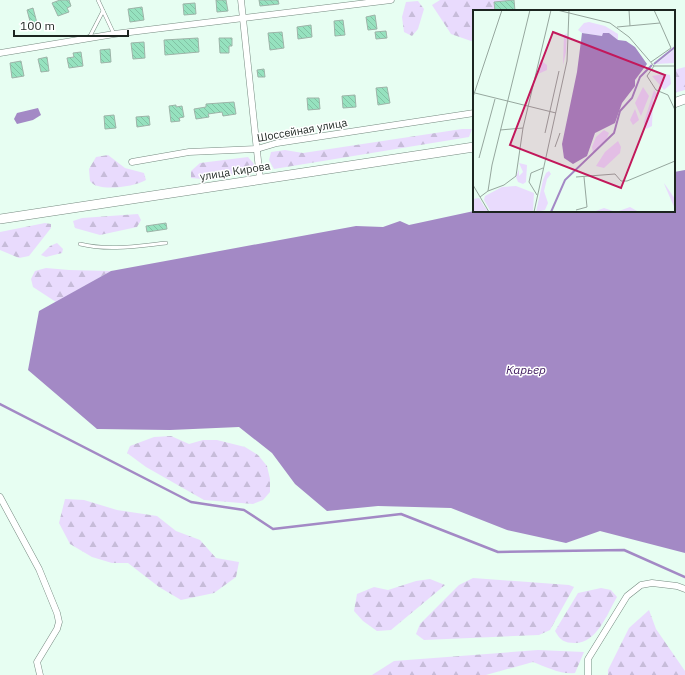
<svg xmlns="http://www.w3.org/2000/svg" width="685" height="675" font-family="'IBM Plex Sans',sans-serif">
  <defs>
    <pattern id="forest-firs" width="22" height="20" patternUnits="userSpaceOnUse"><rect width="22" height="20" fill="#e9dbfd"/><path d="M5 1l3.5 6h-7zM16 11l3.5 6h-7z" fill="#c7bcd9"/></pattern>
    <pattern id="building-back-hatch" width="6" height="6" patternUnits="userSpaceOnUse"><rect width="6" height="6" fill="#96e2bf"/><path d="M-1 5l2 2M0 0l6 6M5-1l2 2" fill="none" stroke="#81c2a4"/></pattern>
  </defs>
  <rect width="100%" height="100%" fill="#e7fef2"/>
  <g fill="url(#forest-firs)">
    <path d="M440,0h68l-3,3 -1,8h-30v30h-3l-20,-7 -19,-29z"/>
    <path d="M418,1l6,8 -6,20 -6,7 -8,-4 -2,-15 4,-15z"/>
    <path d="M685,67v23l-11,3v-23z"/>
    <path d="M462,129h10l-3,8 -195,32 -5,-9 2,-8 14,-2 18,3z"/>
    <path d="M108,155l17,13 19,5 2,7c-10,6 -36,10 -48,6 -3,0 -6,-3 -8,-5l-1,-12 7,-12z"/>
    <path d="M248,157l6,7 -6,8 -45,7 -12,-1v-7l9,-8z"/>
    <path d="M138,214l3,6 -4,7 -37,8 -25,-7 -2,-7 9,-3z"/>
    <path d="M45,223l6,1v4l-22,28 -10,2 -19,-8v-18z"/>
    <path d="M57,243l6,6 -1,4 -16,4 -5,-2 9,-9z"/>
    <path d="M46,268l23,2 42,1 -55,31 -23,-15 -2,-8 4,-8z"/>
    <path d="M171,436l18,8 14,-4h14l28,7 13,8 9,11 3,13v13l-7,8 -10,4 -49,-4 -58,-33 -19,-14 3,-7 24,-9z"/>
    <path d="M65,499l19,1 33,10 40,6 19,15 24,9 16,18 23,4 -3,15 -22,16 -33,7 -22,-13 -31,-24h-16l-20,-6 -22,-13 -11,-21z"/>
    <path d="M473,578l96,7 5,2 -24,43 -11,5 -115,5 -8,-6 4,-10 39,-39z"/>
    <path d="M430,579l15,6 -54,45 -14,1 -14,-10 -9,-10 3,-17 17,-7 14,3 28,-9z"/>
    <path d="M601,588l10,2 6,7c-10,17 -20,46 -42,46 -11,0 -15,-3 -20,-12l23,-38z"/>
    <path d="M649,610l7,19 29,42v4h-77v-5l21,-42z"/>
    <path d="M538,650l46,2 -9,21c-13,2 -29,-6 -42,-11l-47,13h-114l22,-14z"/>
  </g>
  <g fill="#a389c5">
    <path d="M38,108l3,7 -8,5 -16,4 -3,-5 3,-6z"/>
    <path d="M685,170v383l-85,-22 -34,12 -59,-13 -56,-22 -73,-2 -51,5 -32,-27 -23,-31 -33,-26 -69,3 -73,-1 -69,-59 11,-59 72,-40 245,-45 27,1 17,-6 9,4 65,-14h200v-39z"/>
  </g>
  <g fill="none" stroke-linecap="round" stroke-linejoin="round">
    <path stroke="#a389c5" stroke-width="2.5" d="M0,404l191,98 53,8 29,19 128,-15 97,38 126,-2 61,27"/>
  </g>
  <g fill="url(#building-back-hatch)" stroke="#9eb4a9">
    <path d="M60,0h9l2,6 -4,2 2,4 -11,4 -6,-13z"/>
    <path d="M216,0h10l2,11 -11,1z"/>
    <path d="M259,0h19l1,4 -19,2z"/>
    <path d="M514,0l1,11h-20l-1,-9z"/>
    <path d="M195,3l1,11 -12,1 -1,-11z"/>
    <path d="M142,7l2,13 -14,2 -2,-13z"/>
    <path d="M33,8l4,15 -6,2 -4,-15z"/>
    <path d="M375,15l2,14 -9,1 -2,-13z"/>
    <path d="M343,20l2,15 -10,1 -1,-15z"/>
    <path d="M311,25l1,12 -14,2 -1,-12z"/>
    <path d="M386,31l1,7 -11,1 -1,-7z"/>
    <path d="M282,32l2,16 -14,2 -2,-17z"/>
    <path d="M198,38l1,14 -34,3 -1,-15z"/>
    <path d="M219,38h13v8h-3v7h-9z"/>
    <path d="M144,42l1,16 -12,1 -2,-16z"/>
    <path d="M110,49l1,13 -10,1 -1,-13z"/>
    <path d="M81,52l2,14 -14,2 -2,-10 7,-1 -1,-4z"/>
    <path d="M47,57l2,14 -8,1 -3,-13z"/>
    <path d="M21,61l3,15 -12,2 -2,-15z"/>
    <path d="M264,69l1,8h-7l-1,-7z"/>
    <path d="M387,87l3,16 -12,2 -2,-17z"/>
    <path d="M355,95l1,12 -13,1 -1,-12z"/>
    <path d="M307,98h12l1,11 -12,1z"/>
    <path d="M234,102l2,12 -13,2 -1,-4 -14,2 1,3 -13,2 -2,-10 12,-2v-3z"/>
    <path d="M176,105v2l6,-1 2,11 -5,1 1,3 -9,1 -2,-16z"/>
    <path d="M114,115l2,13 -11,1 -1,-13z"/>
    <path d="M149,116l1,9 -13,2 -1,-10z"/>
    <path d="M166,223l1,6 -20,3 -1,-6z"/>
  </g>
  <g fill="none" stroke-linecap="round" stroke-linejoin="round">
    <g stroke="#768a80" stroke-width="4">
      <g id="service">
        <path d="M98,0l16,34"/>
        <path d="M89,38l14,-27"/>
        <path d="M80,244c29,7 57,2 86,-1"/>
      </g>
    </g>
    <g stroke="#768a80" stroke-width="7">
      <g id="minor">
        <path d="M241,0l19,179"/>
        <path d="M0,53l114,-19 277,-34"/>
        <path d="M132,162l57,-10 68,-3 20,-6 197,-30"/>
        <path d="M0,497l39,72 18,44 2,9 -2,7 -20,33 3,13"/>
        <path d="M588,675v-16l39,-63 14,-11 11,-2 25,3 8,3"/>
      </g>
    </g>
    <g stroke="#768a80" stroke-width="10">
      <g id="secondary">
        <path d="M674,103l11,-4"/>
        <path d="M0,219l474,-72"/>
      </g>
    </g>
    <use href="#service" stroke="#fff" stroke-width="3"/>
    <use href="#minor" stroke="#fff" stroke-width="6"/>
    <use href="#secondary" stroke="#fff" stroke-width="9"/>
  </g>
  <g text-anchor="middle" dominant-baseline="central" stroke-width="3" stroke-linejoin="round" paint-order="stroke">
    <g font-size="11" fill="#1c2520" stroke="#fff">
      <text transform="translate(302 130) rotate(-10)">Шоссейная улица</text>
      <text transform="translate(235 171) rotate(-9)">улица Кирова</text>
    </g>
    <g font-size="12" font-style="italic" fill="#3b155c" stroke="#fff">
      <text x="526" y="369">Карьер</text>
    </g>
  </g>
  <g transform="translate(473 10)">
    <rect width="202" height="202" fill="#e7fef2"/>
    <path d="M116,12l16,4 13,8v6l-9,-7h-27l-4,-3 6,-7zM202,39v14l-19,1z" fill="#e9dbfd"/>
    <path d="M94,23l-1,19 -3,13 1,-30zM67,50l7,5v5l-9,4zM191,64l6,1 1,9 -7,6 -12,-14zM170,77l6,9 -8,20 -6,-13zM181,80l4,5 -5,4 -1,27 -6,3 -2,-7zM162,99l4,11 -6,5 -3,-5zM131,120l5,3 -4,10 -12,10 -1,-6 4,-10zM145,131l3,6 -1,6 -16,15 -8,-2 9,-14zM46,153l8,2 -1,17 -3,2 -5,-2 -2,-5 3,-8v7l4,-4zM76,161l2,3 -4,5 -3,12 4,12 -3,7 -9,2 7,-32 3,-7zM191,173l11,16v10l-10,-23zM43,176l18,7 -1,19h-42l-7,-12 1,-4 17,-9zM6,188l5,8 5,6h-16v-13zM157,197l9,5h-46l11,-4 12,4z" fill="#e9dbfd"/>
    <path d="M119,15l14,5 3,3h-5l-2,3 -20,-3z" fill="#e9dbfd"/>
    <path d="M109,23l20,3 1,-3h6l9,7 8,1 9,6 12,17 -12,16v6l-13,17 -7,20 -20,10 -8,23 -14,8 -9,-6 -2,-14 15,-72z" fill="#a389c5"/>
    <path fill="none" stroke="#a389c5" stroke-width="2" d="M181,54l21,-17M78,202l14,-32 49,-47 6,-22 12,-13 8,-21 12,-12"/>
    <path fill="none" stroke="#96a79e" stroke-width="1" d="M84,0l53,13 19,14 25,29M156,0l1,16M181,0l6,13M144,17l43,-4 11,25 -20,14M202,56h-21l-7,10 9,14 12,5 7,15M2,83l81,20M0,87l29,-87M27,120l23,-2M72,123l14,-62M82,137l5,-14M6,148l16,-59M103,167l39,-3 6,7h6l48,-20M0,175l16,27M15,181l16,-6 12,-9 7,-48 28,-118M64,185l-8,-13 2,-9 12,-5M7,187l8,-6 4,-26 38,-155M103,200l11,-3 -3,-30M61,202l33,-151 2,-51"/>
    <path fill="#c2185b" fill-opacity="0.15" stroke="#c2185b" stroke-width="2" d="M80,22l112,43 -44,113 -111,-43z"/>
    <rect width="202" height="202" fill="none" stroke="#1c2520" stroke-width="2"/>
  </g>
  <path d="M14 30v6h114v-6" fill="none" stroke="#1c2520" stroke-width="2"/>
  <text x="20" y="30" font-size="12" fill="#1c2520" stroke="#ffffff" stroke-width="3" paint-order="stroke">100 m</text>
</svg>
